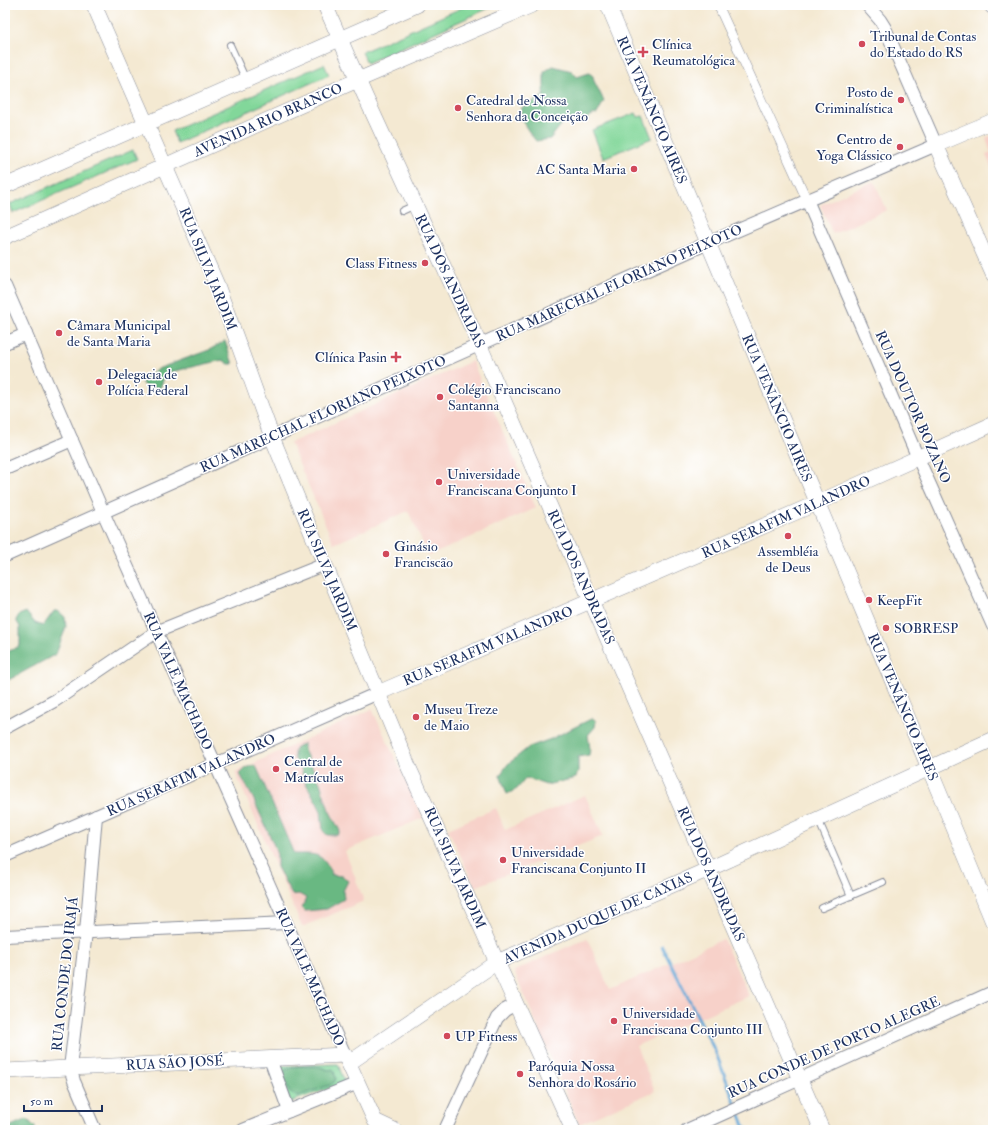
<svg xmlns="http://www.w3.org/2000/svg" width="998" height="1135" font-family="'IM FELL Double Pica',serif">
  <rect width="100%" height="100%" fill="#fff"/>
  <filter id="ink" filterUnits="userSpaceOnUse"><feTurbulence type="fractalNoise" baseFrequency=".025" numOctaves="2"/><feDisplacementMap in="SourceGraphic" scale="8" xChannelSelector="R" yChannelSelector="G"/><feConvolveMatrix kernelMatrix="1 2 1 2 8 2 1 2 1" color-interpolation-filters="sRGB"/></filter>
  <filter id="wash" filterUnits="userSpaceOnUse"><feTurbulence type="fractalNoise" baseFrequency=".012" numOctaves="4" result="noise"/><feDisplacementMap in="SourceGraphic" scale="16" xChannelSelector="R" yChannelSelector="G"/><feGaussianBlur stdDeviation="0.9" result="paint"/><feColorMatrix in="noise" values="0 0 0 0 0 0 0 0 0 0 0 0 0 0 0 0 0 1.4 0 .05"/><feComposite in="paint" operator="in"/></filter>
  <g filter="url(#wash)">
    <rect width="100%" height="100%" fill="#f4e9d2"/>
    <g fill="#f7d1c9">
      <path d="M993,135v36l-7,-16 5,-2 -5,-15z"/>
      <path d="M874,181l13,29 -54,24 -13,-29z"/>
      <path d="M472,361l64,147 -107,48 -21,-45 -74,33 -44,-101z"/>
      <path d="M372,709l51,109 -78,33 19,50 -62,26 -67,-155z"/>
      <path d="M585,795l18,41 -128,51 -27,-58 48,-21 9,22z"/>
      <path d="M587,938l23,52 113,-51 26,57 -113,50 19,45 -76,33 -65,-153z"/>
    </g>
    <g fill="#82d79a" stroke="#4e837c">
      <path d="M468,5h28l-129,58 -5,-11z"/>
      <path d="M324,64l5,11 -152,68 -5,-12z"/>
      <path d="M636,113l2,4 5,-1 9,22 -49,20 -11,-28z"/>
      <path d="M133,150l4,9 -124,54 -3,-9z"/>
      <path d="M338,1064l7,19 -55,19 -14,-36z"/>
    </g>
    <g fill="#69b882" stroke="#427470">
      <path d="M553,66l19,5 5,6 12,-4 4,3 1,5 10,20 -7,13 -5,1 -8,7 -9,-3 -10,1 -15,19 -14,2c-7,-9 -17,-21 -15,-33l23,-12v-24z"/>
      <path d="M225,341l8,23h-4l-6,-4 -57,13 -6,15 -16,-2 -2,-3 1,-4 17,-11 49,-18z"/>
      <path d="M54,611h4l7,6 1,10 -10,27 -51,28v-29l15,-7v-19l-4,-7 3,-5 7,-3 9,11 8,3z"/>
      <path d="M593,718l3,3 -1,6 -7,8 2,14 -1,6 -11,2v14l-2,7 -30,7 -20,-7 -9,11 -10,5 -7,-19 8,-11 21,-17 22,-8z"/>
      <path d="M304,743v7l16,33 9,27 11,21 -2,4h-11l-4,-4 -2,-20 -4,-8 -14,-25 -1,-7 -8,-13v-7l2,-3z"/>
      <path d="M254,765l3,3 37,86c23,0 28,-2 38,21l11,1 5,5 -5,10 1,8 -17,10 -22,2 -3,-3 4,-10 -7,-4 -7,1 -15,-28v-12l-4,-12 -20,-45 -13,-24 6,-6z"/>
      <path d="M298,1066l22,1 9,3 4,-1 3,9 -1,3 -5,4 -31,11 -9,-3 -7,-18v-3l2,-2z"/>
      <path d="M27,1119l8,8v3h-27l3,-4z"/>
    </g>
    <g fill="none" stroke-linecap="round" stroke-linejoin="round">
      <g stroke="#60a6d6" stroke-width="3">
        <path d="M662,946l53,105 21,54"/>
        <path d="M738,1110l8,20"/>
      </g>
    </g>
  </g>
  <g filter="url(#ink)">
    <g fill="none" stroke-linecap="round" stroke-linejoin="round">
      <g stroke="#888c98" stroke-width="8">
        <g id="service">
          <path d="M230,45l16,35"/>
          <path d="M402,211l13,-6"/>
          <path d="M818,819l33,77"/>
          <path d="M822,908l61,-26"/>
        </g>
      </g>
      <g stroke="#888c98" stroke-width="10">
        <path id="pedestrian" d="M718,5l89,195"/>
      </g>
      <g stroke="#888c98" stroke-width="14">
        <g id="minor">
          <path d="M807,200l111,258 75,168"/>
          <path d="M5,286l98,226 242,543"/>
          <path d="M5,343l21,-9"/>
          <path d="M5,469l67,-29"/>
          <path d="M5,556l694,-309 237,-102 -51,-117 -5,-8 -13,-15"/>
          <path d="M5,728l51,-28 100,-68 169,-68"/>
          <path d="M5,856l373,-163"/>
          <path d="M5,936l281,-13"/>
          <path d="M270,1059l19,52"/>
          <path d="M95,1130l-21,-49 -4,-13 16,-136 10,-116"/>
          <path d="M243,1130l115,-47"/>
          <path d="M445,1130l52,-112 8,-8 11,-6"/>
          <path d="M687,1130l306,-138"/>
        </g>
      </g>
      <g stroke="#888c98" stroke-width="16">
        <g id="tertiary">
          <path d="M94,5l123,280 55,152 137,331 164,362"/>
          <path d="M325,5l40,91 111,241 346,793"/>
          <path d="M608,5l321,763 64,154"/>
          <path d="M991,5l2,2"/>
          <path d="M993,121l-57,24 57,129"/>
          <path d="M5,186l412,-181"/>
          <path d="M5,237l339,-151 188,-81"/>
          <path d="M378,693l439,-190 176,-79"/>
          <path d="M349,1063l148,-101 212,-93 284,-130"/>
          <path d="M5,1071l340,-16 30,66 19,9"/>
        </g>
      </g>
      <use href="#service" stroke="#fff" stroke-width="6"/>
      <use href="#pedestrian" stroke="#fff" stroke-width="9"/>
      <use href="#minor" stroke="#fff" stroke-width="12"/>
      <use href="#tertiary" stroke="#fff" stroke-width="15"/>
    </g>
  </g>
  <g fill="#d1495b" stroke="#fff" stroke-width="1.5">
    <circle cx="862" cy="44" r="4"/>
    <path d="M641 46h4v4h4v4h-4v4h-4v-4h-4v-4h4z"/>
    <circle cx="901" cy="100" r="4"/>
    <circle cx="458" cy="108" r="4"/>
    <circle cx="900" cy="147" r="4"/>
    <circle cx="634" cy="169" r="4"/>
    <circle cx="425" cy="263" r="4"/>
    <circle cx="59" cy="333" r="4"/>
    <path d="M394 351h4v4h4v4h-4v4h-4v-4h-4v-4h4z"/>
    <circle cx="99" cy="382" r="4"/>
    <circle cx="440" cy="397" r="4"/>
    <circle cx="439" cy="482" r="4"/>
    <circle cx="788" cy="536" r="4"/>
    <circle cx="386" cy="554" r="4"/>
    <circle cx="869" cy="600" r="4"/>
    <circle cx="886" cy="628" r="4"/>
    <circle cx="416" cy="717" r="4"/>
    <circle cx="276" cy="769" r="4"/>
    <circle cx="503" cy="860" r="4"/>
    <circle cx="614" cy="1021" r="4"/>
    <circle cx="447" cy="1036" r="4"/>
    <circle cx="520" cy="1074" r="4"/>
  </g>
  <g text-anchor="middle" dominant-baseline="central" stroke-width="3" stroke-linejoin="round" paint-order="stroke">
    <g font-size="14" fill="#1b2f5e" stroke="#fff" text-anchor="start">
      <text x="870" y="36">Tribunal de Contas<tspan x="870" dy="16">do Estado do RS</tspan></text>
      <text x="652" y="44">Clínica<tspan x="652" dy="16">Reumatológica</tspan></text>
      <text x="893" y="92" text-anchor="end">Posto de<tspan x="893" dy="16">Criminalística</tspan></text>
      <text x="466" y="100">Catedral de Nossa<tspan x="466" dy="16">Senhora da Conceição</tspan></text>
      <text x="892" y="139" text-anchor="end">Centro de<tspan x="892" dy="16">Yoga Clássico</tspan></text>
      <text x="626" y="169" text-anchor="end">AC Santa Maria</text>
      <text x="417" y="263" text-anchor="end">Class Fitness</text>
      <text x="67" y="325">Câmara Municipal<tspan x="67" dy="16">de Santa Maria</tspan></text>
      <text x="387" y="357" text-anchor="end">Clínica Pasin</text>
      <text x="107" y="374">Delegacia de<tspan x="107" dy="16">Polícia Federal</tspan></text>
      <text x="448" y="389">Colégio Franciscano<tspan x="448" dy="16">Santanna</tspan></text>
      <text x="447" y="474">Universidade<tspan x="447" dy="16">Franciscana Conjunto I</tspan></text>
      <text x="394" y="546">Ginásio<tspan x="394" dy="16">Franciscão</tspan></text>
      <text x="788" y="551" text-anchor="middle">Assembléia<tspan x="788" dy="16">de Deus</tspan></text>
      <text x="877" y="600">KeepFit</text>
      <text x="894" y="628">SOBRESP</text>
      <text x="424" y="709">Museu Treze<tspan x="424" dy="16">de Maio</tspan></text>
      <text x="284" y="761">Central de<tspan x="284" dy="16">Matrículas</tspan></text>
      <text x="511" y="852">Universidade<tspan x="511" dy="16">Franciscana Conjunto II</tspan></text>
      <text x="622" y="1013">Universidade<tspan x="622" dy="16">Franciscana Conjunto III</tspan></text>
      <text x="455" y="1036">UP Fitness</text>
      <text x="528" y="1066">Paróquia Nossa<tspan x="528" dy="16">Senhora do Rosário</tspan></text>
    </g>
    <g font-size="14" fill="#1b2f5e" stroke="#fff">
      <text transform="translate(652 110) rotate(67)">RUA VENÂNCIO AIRES</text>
      <text transform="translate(268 120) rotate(-24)">AVENIDA RIO BRANCO</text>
      <text transform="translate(208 269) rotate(68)">RUA SILVA JARDIM</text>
      <text transform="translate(450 281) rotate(65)">RUA DOS ANDRADAS</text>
      <text transform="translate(619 283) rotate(-24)">RUA MARECHAL FLORIANO PEIXOTO</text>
      <text transform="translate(913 407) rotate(66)">RUA DOUTOR BOZANO</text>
      <text transform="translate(777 408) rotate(67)">RUA VENÂNCIO AIRES</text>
      <text transform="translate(323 414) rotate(-24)">RUA MARECHAL FLORIANO PEIXOTO</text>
      <text transform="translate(786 517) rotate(-24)">RUA SERAFIM VALANDRO</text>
      <text transform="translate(327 570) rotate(67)">RUA SILVA JARDIM</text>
      <text transform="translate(581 577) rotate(66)">RUA DOS ANDRADAS</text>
      <text transform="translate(488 646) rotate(-23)">RUA SERAFIM VALANDRO</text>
      <text transform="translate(178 681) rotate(66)">RUA VALE MACHADO</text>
      <text transform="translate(903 707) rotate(67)">RUA VENÂNCIO AIRES</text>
      <text transform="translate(191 775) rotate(-24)">RUA SERAFIM VALANDRO</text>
      <text transform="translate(455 868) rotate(66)">RUA SILVA JARDIM</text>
      <text transform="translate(711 874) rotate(66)">RUA DOS ANDRADAS</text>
      <text transform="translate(598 918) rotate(-24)">AVENIDA DUQUE DE CAXIAS</text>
      <text transform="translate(65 974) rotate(-84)">RUA CONDE DO IRAJÁ</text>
      <text transform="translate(310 977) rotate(66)">RUA VALE MACHADO</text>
      <text transform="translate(834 1047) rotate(-24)">RUA CONDE DE PORTO ALEGRE</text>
      <text transform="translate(175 1063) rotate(-3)">RUA SÃO JOSÉ</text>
    </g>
  </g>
  <rect width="998" height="1135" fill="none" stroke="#fff" stroke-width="20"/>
  <path d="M24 1105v6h78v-6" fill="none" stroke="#1b2f5e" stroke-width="2"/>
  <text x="30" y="1105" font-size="12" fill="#1b2f5e" stroke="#ffffff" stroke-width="3" paint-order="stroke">50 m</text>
</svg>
